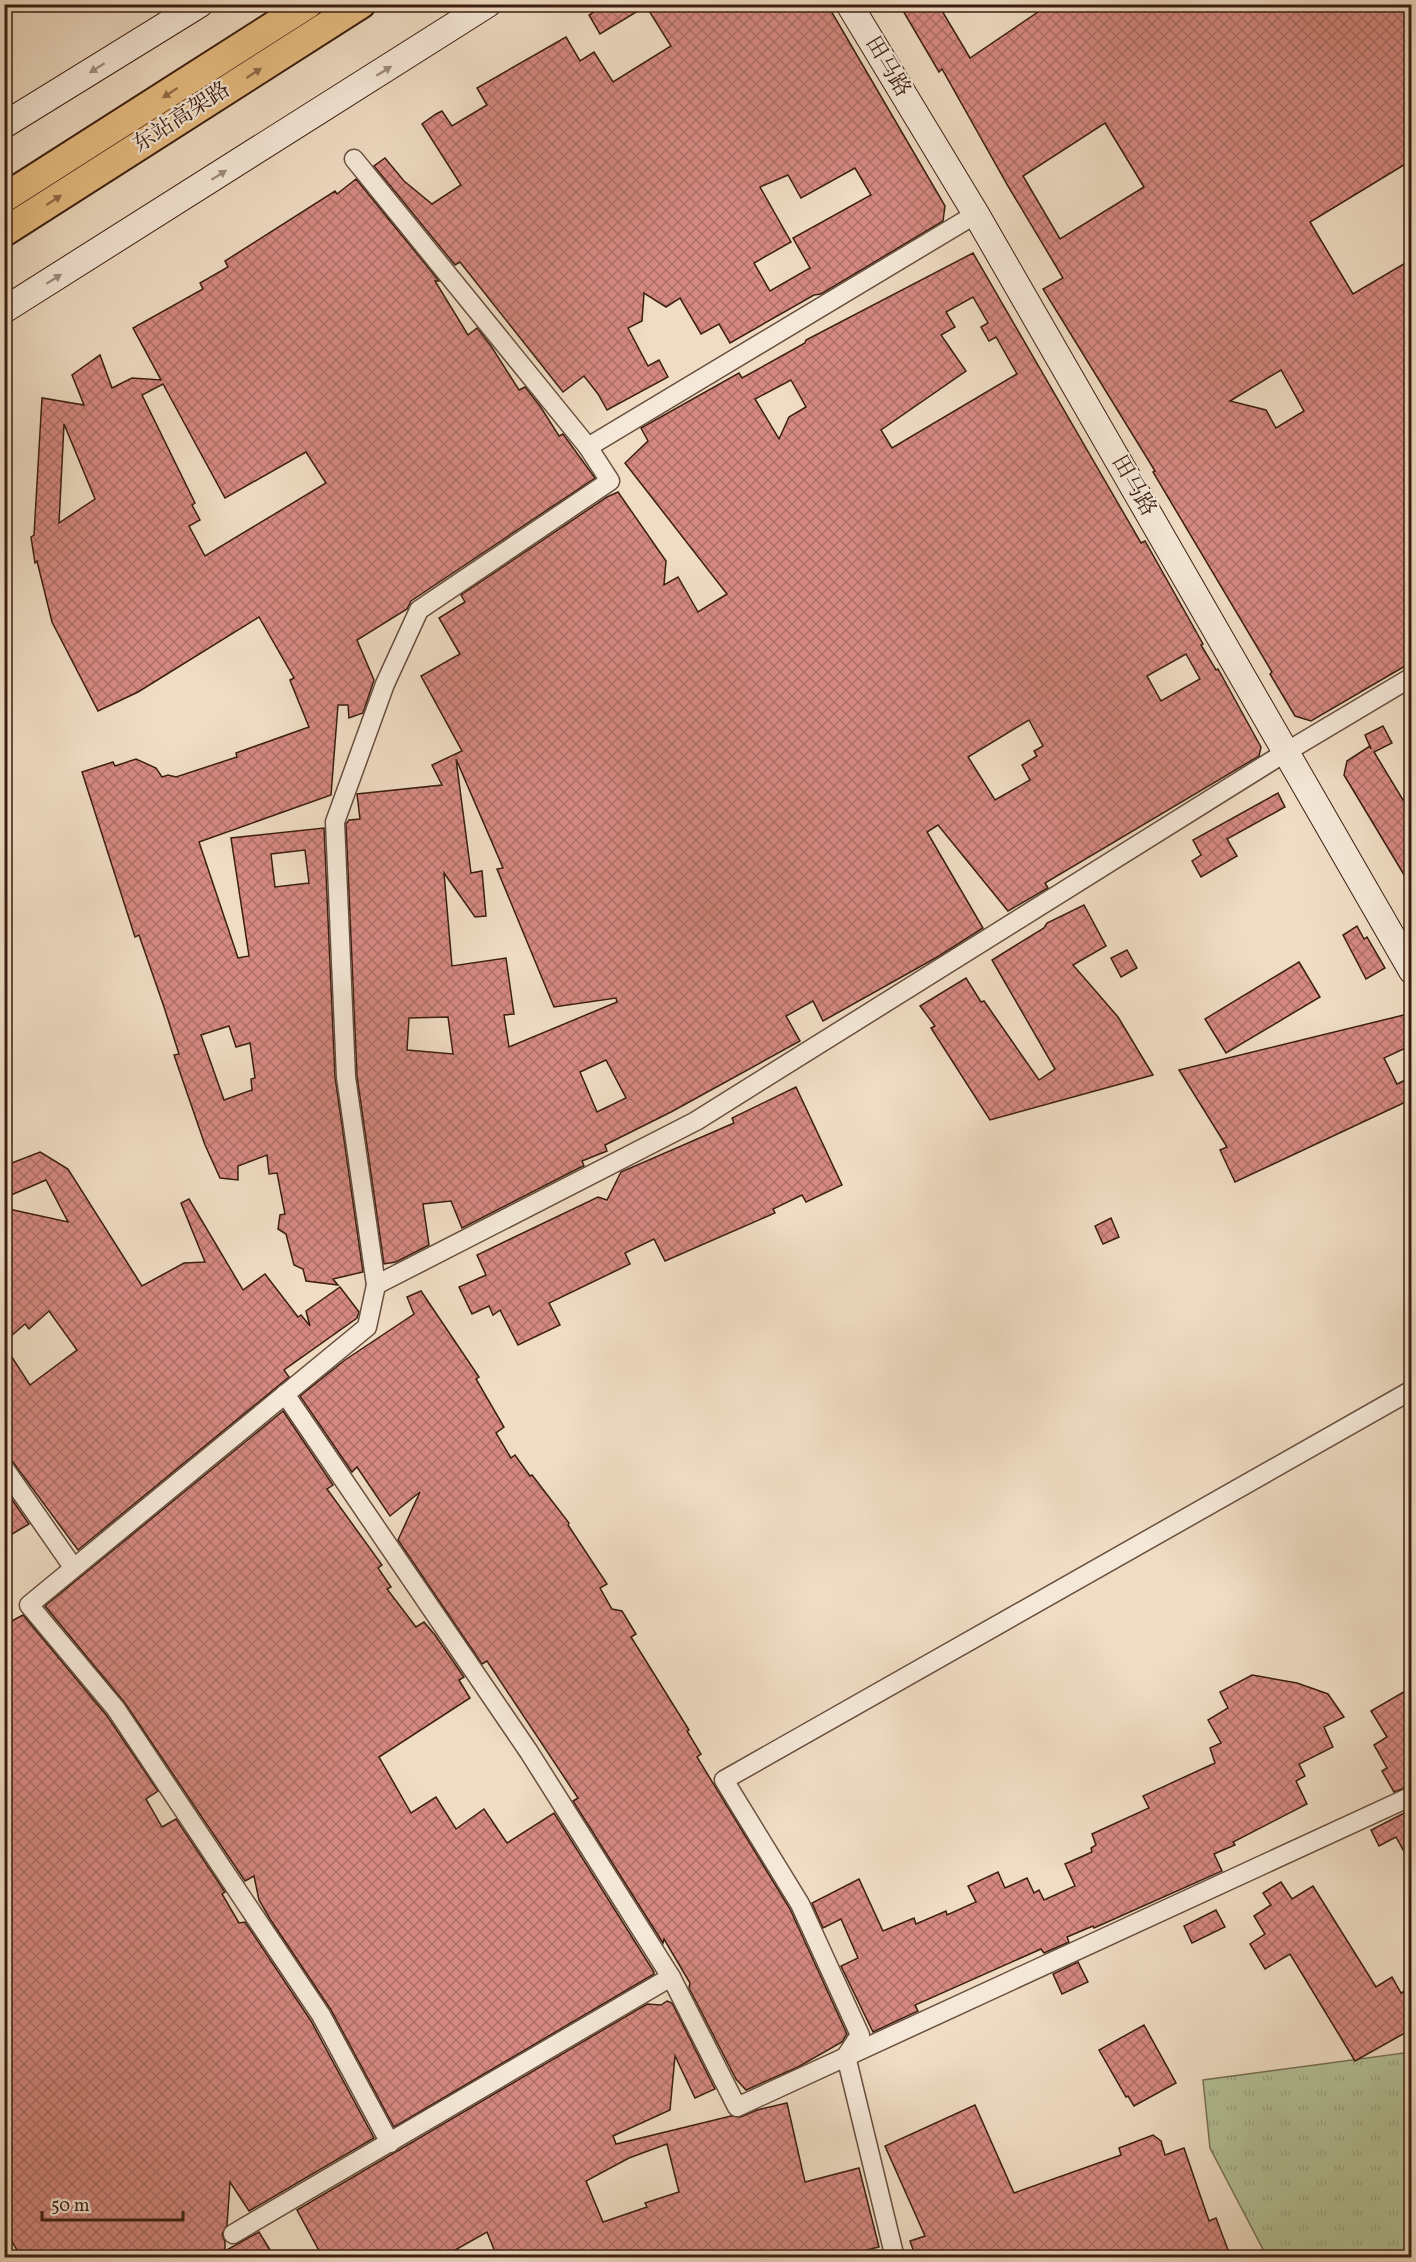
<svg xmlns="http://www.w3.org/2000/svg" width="1416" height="2262" font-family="Vollkorn,'Noto Serif SC',serif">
  <defs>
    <pattern id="grass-tufts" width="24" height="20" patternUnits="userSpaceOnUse" patternTransform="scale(1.5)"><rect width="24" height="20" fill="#b4c298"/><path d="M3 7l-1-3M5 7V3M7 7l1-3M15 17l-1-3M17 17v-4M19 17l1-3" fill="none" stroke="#9ca682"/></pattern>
    <pattern id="building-cross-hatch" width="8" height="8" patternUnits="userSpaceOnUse" patternTransform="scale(1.5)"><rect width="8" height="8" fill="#d58981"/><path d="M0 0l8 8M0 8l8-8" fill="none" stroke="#ae6f68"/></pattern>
  </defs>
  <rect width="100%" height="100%" fill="#efdcc3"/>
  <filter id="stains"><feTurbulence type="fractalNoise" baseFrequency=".00333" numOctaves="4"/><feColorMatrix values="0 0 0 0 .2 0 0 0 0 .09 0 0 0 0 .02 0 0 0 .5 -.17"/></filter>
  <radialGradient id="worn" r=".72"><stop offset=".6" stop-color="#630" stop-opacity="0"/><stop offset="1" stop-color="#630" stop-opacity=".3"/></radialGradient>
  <path fill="url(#grass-tufts)" stroke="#787054" stroke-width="1.5" d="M1411,2052v205h-144l-57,-109 -7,-68z"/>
  <g fill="url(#building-cross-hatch)" stroke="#3b1e10" stroke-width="1.5" fill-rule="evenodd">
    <path d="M607,4h220l118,202 -2,15 -122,73 -7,1 -84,48 -11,-19 -18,10 -21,-36 -14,9 -22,-14 -2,28 -14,7 20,38 11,-6 9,17 -61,33 -9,-16 -14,-18 -21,16 -103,-130 -5,3 -81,-99 11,-8 19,23 28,23 29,-19 -39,-61 14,-10 6,-3 10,15 35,-21 -10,-17 89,-51 14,24 14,-9 19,30 58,-36 -25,-40 -46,28 -11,-19zM855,168l16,27 -78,43 17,30 -40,23 -16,-28 37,-21 -31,-55 28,-12 13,23z"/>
    <path d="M899,4h39l32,54 80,-54h362v156l-102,62 43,72 59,-35v403l-101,59 -16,-5 -25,-42 2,-2 -119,-200 2,-1 -112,-182 20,-11 -55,-92 -66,-117 -3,3zM1105,123l39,64 -84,52 -37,-63zM1281,370l23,41 -28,17 -10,-18 -36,-9z"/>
    <path d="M356,179l83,102h-4l33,54 9,-7 14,18 28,44 6,-3 15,19 19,30 4,-2 32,44 -184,123 -4,8 -50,31 17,40 -11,33 -14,5 -1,-13h-10l-7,90 -132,47 39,116 11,-2 -18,-118 93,-10 11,249 28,195 -30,7 5,6 -32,-4 -3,-12 -9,-4 -8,-31 -8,-5 2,-14 5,-1 -8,-41 -8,1 -2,-19 -29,11v14l-18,-2 -15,-33 -31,-90 5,-1 -15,-47 -25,-72 -4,2 -53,-165 31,-10 2,4 21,-7 20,9 6,9 6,-2 8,2 61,-20 -1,-4 73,-26 -18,-44 -1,-3 4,-2 -35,-61 -121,75 -40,19 -46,-89 -15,-61 -2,2 -4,-26 3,-2 8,-137 42,7 -12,-30 28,-20 12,33 20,-10 29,2 -28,-52 70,-39 -3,-6 28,-16 -3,-6 110,-70 2,3zM163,384l62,114 81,-46 20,31 -121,73 -16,-30 11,-6 -8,-15 3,-2 -53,-108zM64,424l31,75 -36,24zM305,850l4,33 -34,4 -4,-33zM229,1026l7,21 14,-4 5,35 -4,1 1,11 -28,10 -23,-65z"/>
    <path d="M973,253l168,290 4,-2 58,103 -2,1 15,25 2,-1 43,78 -2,9 -214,127 3,5 -40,23 -70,-86 -11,7 56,96 -44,28 -116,65 -10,-20 -27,15 14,25 -129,71 -66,33 2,6 -25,10 2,5 -3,1 -119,61 -11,-27 -28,3 6,41 -33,17 -12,2 -27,-188 -11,-252 3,-4 11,-1 -3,-25 85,-9 -10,-20 30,-14 -41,-75 39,-22 -21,-36 26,-16 -4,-7 146,-98 11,-5 48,69 -2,24 14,-8 20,35 29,-18 -102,-131 23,-22 -7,-13 98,-55 3,5 63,-35 1,-3zM973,297l15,26 -7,4 8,14 7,-4 21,37 -125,74 -11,-18 85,-59 -25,-36 14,-8 -9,-15zM791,380l15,27 -17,10 -10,22 -24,-40zM1186,654l14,25 -39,22 -14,-25zM1029,720l14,26 -9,5 3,5 -15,9 8,15 -35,20 -27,-43zM456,759l47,109 -6,1 57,138 62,-9 1,4 -108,45 -5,-32 10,-1 -8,-56 -54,8 -8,-93 31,44 11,-1 -4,-45 -11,2zM448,1017l5,37 -46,-4 2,-32zM606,1060l20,38 -29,14 -17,-40z"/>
    <path d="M1383,726l9,17 -18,9 29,48 9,-5v93l-68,-113 3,-14 23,-15 1,3 -6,-14z"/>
    <path d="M1278,793l7,14 -58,32 10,17 -36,21 -9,-16 9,-6 -8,-15z"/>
    <path d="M1084,905l22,41 -33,19 45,52 35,58 -163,45 -59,-92 4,-2 -15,-20 46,-28 15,24 3,-1 55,79 16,-11 -63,-109 52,-32 3,-5z"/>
    <path d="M1357,926l7,13 3,-2 18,31 -19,11 -23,-44z"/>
    <path d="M1127,950l10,18 -16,9 -10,-19z"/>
    <path d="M1299,962l21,35 -94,56 -21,-34z"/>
    <path d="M1412,1013v32l-28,13 13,26 15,-7v22l-177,83 -15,-32 7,-3 -48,-77z"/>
    <path d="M796,1087l46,98 -36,17 -4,-7 -29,14 2,4 -110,48 -11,-22 -29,14 5,11 -81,39 11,22 -42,20 -18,-35 -7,5 -4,-9 -17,8 -13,-27 27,-12 -9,-20 121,-58 9,3 14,-28 113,-49 -2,-5z"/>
    <path d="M40,1152l28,17 74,117 42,-23 21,-1 -24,-59 8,-4 54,91 22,-16 33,43 3,-2 9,11 -4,-15 34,-24 19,25 -2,6 -73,52 5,7 -211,173 -65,-88 -9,-5v-112l26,40 47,-35 -28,-39 -20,18 -4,-5 -21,18v-134l64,14 -22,-42 -42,18v-32z"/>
    <path d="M1111,1218l8,19 -16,7 -8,-18z"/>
    <path d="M421,1291l58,86 -3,2 28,48 -8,6 15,25 4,-3 15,21 2,-1 37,48 -1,2 39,59 -7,4 12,21 10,2 14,23 -5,3 58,93 -2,1 14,23 -4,3 93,152 57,125 -5,8 -44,25 -52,23 -10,-11 -47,-91 1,-5 -26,-44 -1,4 -90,-142 5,-3 -91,-137 -5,3 -84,-124 22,-48 -30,24 -33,-49 -5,5 -52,-76 45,-36 69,-46 -7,-17z"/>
    <path d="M283,1411l50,74 -6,4 55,76 -4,3 13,19 -4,2 29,38 8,-5 11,13 29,42 -5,3 11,18 -91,59 32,56 25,-16 20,32 28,-20 23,34 47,-30 100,159v2l-260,153 -63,-117 -61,-91 -11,-19 -5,-24 -9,5 -120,-178 -80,-97z"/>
    <path d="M4,1488l25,36 -25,15z"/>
    <path d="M23,1615l84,101 51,75 -12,8 16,28 14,-8 49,73 -3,2 17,29 6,-1 66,99 63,117 -125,73 -19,-29 -3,43 -5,9 3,8v9l34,-19 16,26h-253l-18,-29v-604z"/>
    <path d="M1252,1675l45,8 31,11 16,23 -20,10 9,20 -34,17 6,12 -9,5 11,23 -74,38 2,3 -21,9 8,17 -128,57 -1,-2 -26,11 2,5 -25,11 -3,-4 -126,56 3,6 -45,21 -32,-66 17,-8 -17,-39 -18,9 -11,-25 47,-24 24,52 31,-13 2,6 30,-13 1,4 29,-13 -8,-16 30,-14 7,16 22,-10 7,15 5,-3 5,10 31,-14 -10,-22 27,-12 -1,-4 5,-3 -4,-11 57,-26 -6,-12 72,-33 -5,-15 11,-5 -13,-23 20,-12 -8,-16z"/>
    <path d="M1412,1687v98l-18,7 -12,-21 5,-3 -13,-23 13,-8 -16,-26z"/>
    <path d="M1412,1809v57l-16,-29 -17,9 -8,-16z"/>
    <path d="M1281,1882l11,17 21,-13 63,101 16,-10 9,16 11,-6v42l-57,32 -65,-107 -25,15 -15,-25 15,-10 -11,-18 17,-11 -8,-12z"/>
    <path d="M1216,1910l9,17 -33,16 -8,-17z"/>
    <path d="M1078,1962l10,20 -26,12 -9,-20z"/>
    <path d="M667,2001l5,2 43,86 -20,9 -20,-42 -5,54 -57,26 3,8 115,-28 10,1 16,-7 30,-7 18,79 54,-14 20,79 -32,8 1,3h-330v-5l-21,4 -10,-25 -46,26h-118l-26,-48 350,-206 14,1zM667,2144l12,48 -34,11 2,4 -44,15 -17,-41 43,-23z"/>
    <path d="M1144,2025l32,58 -42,23 -6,-10 -2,1 -27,-47z"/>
    <path d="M975,2105l39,88 107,-38 -2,-7 34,-13 8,6 4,14 19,-7 25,73 7,-3 15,40h-315l-6,-17 15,-5 -40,-90z"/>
  </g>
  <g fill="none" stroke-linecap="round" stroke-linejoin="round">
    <g stroke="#684e3d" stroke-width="21">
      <g id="street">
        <path d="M354,159l234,288 388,-233"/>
        <path d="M376,1285l320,-164 590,-369 126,-75"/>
        <path d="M285,1394l244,358 142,225 66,130 675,-311"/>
        <path d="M4,1468l69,99"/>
        <path d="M390,2143l-69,-128 -76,-113 -129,-193 -87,-104 338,-278 9,-42 -30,-208 -11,-255 50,-138 34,-74 191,-129 -22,-34"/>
        <path d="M233,2234l438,-257"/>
        <path d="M895,2258l-49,-202 14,-21 -60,-131 -76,-124 688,-390"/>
      </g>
    </g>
    <g stroke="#3b1e10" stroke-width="28">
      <g id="secondary">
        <path d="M849,4l127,210 436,757"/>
        <path d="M4,125l196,-121"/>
        <path d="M4,310l484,-306"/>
      </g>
    </g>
    <g stroke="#3b1e10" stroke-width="32">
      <g id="primary">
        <path d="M4,198l304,-194"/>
        <path d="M4,232l357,-228"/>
      </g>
    </g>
    <use href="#street" stroke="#f5e8d8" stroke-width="18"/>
    <use href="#secondary" stroke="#f5e8d8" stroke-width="26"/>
    <use href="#primary" stroke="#e8be82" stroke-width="28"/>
  </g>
  <defs><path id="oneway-solid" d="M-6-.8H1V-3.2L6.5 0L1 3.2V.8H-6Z" transform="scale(1.5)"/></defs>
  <g fill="#a18d7e">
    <use href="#oneway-solid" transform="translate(97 68) rotate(148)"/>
    <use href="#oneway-solid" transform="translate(384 71) rotate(-32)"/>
    <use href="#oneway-solid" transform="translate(219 175) rotate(-32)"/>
    <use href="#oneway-solid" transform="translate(54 279) rotate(-32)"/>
  </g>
  <g fill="#926e49">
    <use href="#oneway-solid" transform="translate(254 73) rotate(-33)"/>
    <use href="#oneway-solid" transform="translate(170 93) rotate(147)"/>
    <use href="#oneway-solid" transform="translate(54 200) rotate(-33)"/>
  </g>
  <g text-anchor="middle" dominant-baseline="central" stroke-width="4.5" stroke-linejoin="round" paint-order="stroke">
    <g font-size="22" fill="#3b1e10" stroke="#f5e8d8">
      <text transform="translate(887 67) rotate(59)">田马路</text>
      <text transform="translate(182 118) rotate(-33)">东站高架路</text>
      <text transform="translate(1133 486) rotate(60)">田马路</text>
    </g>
  </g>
  <rect width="1416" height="2262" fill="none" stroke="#efdcc3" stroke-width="24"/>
  <rect x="6" y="6" width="1404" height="2250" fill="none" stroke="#3b1e10" stroke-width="3"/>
  <rect x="12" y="12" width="1392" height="2238" fill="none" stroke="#3b1e10" stroke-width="1.5"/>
  <path d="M42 2211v9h141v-9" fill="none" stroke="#3b1e10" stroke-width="3"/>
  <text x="51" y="2211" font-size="18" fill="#3b1e10" stroke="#f5e8d8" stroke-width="4.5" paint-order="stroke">50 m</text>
  <rect width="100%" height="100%" filter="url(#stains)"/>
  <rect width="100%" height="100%" fill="url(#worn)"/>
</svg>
